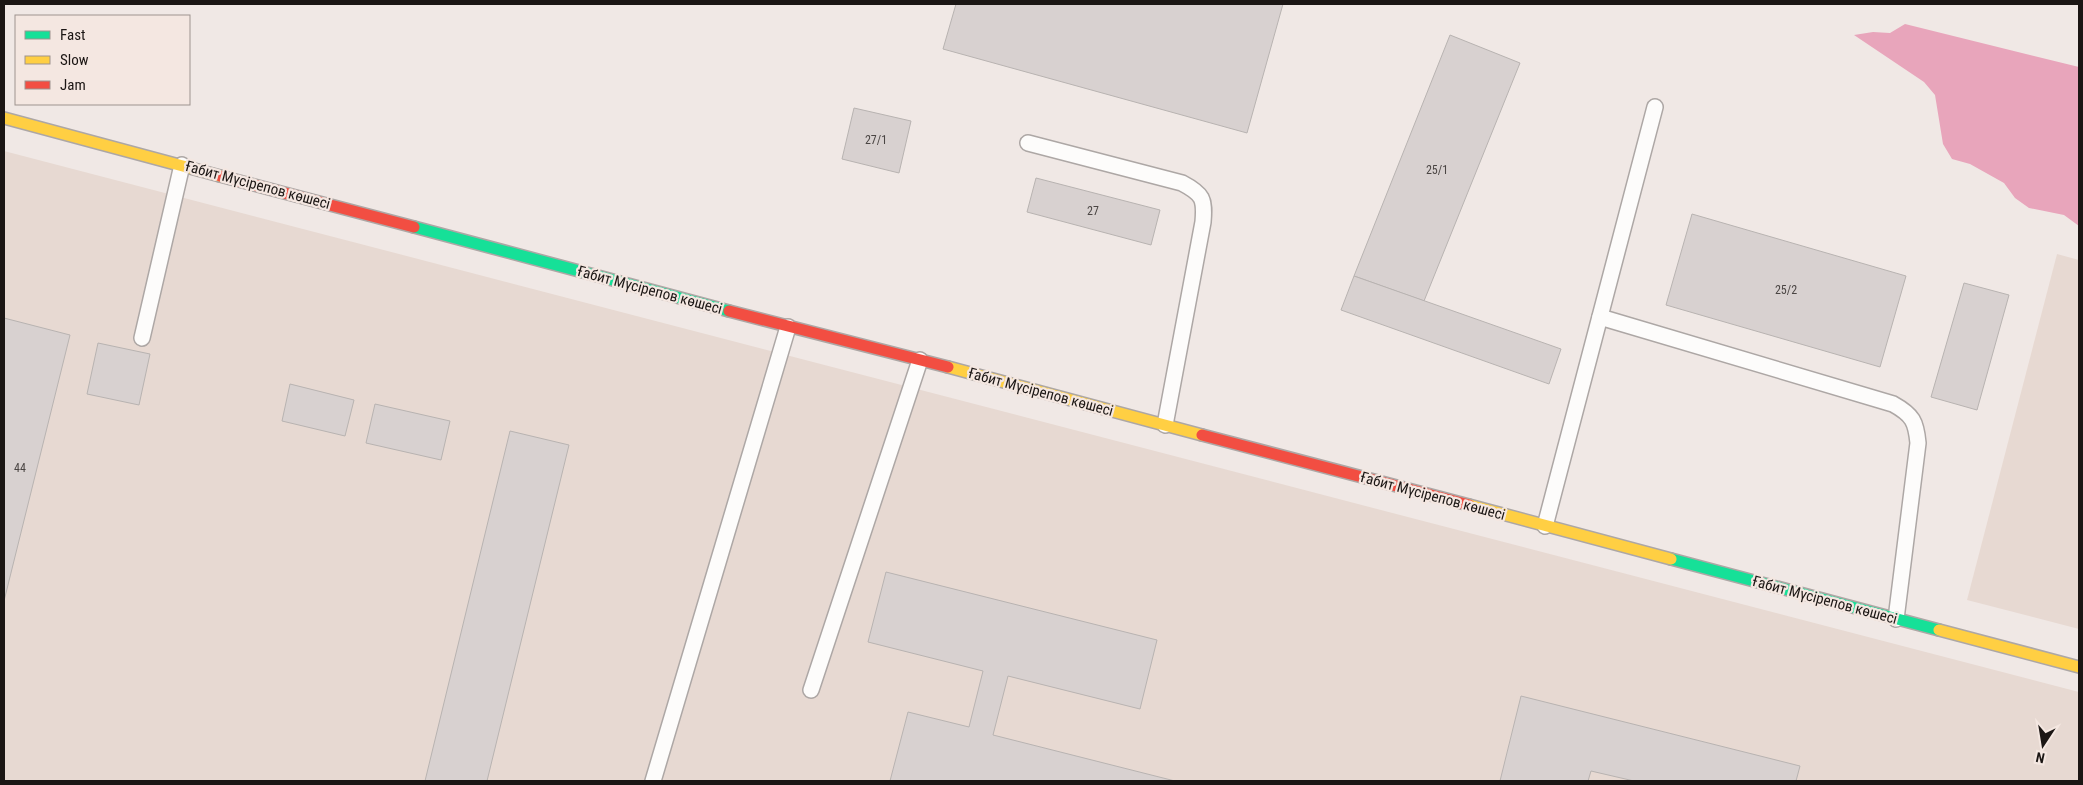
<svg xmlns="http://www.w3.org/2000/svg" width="2083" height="785" font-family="'Roboto Condensed',sans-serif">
  <rect width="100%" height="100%" fill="#f0e8e5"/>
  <g fill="#e7d9d2">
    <path d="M4,151l2075,541v89h-2075z"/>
    <path d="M2057,254l22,6v369l-112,-29z"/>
  </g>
  <path fill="#e8a5bb" d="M1905,24l174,43v159l-15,-11 -35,-7 -14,-10 -11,-15 -34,-19 -18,-5 -9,-15 -8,-49 -11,-13 -70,-47 19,-3 17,1z"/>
  <g fill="#d8d1d0" stroke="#b8b3b1">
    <path d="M956,4h327l-36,129 -304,-84z"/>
    <path d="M1450,35l70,28 -96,238 -70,-25z"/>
    <path d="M854,108l57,13 -12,52 -57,-14z"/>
    <path d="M1036,178l124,32 -9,35 -124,-33z"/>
    <path d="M1692,214l214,62 -26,91 -214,-62z"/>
    <path d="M1354,276l207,73 -12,35 -208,-74z"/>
    <path d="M1964,283l45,12 -32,115 -46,-13z"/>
    <path d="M4,318l66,17 -66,266z"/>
    <path d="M98,343l52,11 -11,51 -52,-11z"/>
    <path d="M290,384l64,16 -9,36 -63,-15z"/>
    <path d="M375,404l75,17 -9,39 -75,-17z"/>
    <path d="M510,431l59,14 -82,336h-62z"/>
    <path d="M886,572l271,68 -17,69 -132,-33 -15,59 182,46h-285l18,-69 61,15 14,-56 -115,-29z"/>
    <path d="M1521,696l279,70 -4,15h-162l-43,-10 -3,10h-88z"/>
  </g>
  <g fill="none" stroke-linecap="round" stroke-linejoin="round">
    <g stroke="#ada7a5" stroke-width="18">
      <g id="lane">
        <path d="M1028,143l154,40c21,11 23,16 21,39l-38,203"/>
        <path d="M1600,317l293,87c20,11 23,18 25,39l-22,176"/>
        <path d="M142,338l40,-173"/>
        <path d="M1545,526l110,-419"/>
        <path d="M811,690l109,-330"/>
        <path d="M653,781l135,-454"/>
      </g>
    </g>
    <g stroke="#ada7a5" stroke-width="14">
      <g id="fast">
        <path d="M414,227l315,84"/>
        <path d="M1671,559l268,71"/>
      </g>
    </g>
    <g stroke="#ada7a5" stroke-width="14">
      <g id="slow">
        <path d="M4,118l216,58"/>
        <path d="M948,367l254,68"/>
        <path d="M1469,505l202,54"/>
        <path d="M1939,630l140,37"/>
      </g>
    </g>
    <g stroke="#ada7a5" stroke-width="14">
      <g id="jam">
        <path d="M220,176l194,51"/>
        <path d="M729,311l219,56"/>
        <path d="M1202,435l267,70"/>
      </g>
    </g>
    <use href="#lane" stroke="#fdfcfb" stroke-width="15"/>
    <use href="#fast" stroke="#16e098" stroke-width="11"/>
    <use href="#slow" stroke="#ffcf43" stroke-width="11"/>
    <use href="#jam" stroke="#f24e42" stroke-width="11"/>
  </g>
  <g text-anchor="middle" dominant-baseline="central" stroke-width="4.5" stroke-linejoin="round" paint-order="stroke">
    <g font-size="12" fill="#4a4543">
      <text x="876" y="140">27/1</text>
      <text x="1437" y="170">25/1</text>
      <text x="1093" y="211">27</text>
      <text x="1786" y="290">25/2</text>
      <text x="20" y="468">44</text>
    </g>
    <g font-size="15" fill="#1b1614" stroke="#f4e7e1">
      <text transform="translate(258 185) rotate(15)">Ғабит Мүсірепов көшесі</text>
      <text transform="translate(650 290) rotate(15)">Ғабит Мүсірепов көшесі</text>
      <text transform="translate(1041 392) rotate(15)">Ғабит Мүсірепов көшесі</text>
      <text transform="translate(1433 496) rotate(15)">Ғабит Мүсірепов көшесі</text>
      <text transform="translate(1825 600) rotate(15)">Ғабит Мүсірепов көшесі</text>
    </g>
  </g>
  <rect width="2083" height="785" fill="none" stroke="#1b1614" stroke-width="10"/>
  <rect x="15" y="15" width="175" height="90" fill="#f4e7e1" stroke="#9d938f"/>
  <rect x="25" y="31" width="25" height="8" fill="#16e098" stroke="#9d938f"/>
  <text x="60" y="40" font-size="15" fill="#1b1614">Fast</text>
  <rect x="25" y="56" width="25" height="8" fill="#ffcf43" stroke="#9d938f"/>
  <text x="60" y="65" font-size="15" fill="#1b1614">Slow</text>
  <rect x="25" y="81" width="25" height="8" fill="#f24e42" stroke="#9d938f"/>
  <text x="60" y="90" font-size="15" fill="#1b1614">Jam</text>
  <g transform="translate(2043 745) rotate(192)" stroke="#f4e7e1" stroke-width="4" paint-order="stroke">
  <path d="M0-4L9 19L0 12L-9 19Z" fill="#1b1614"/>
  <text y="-8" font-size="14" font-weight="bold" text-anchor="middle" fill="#1b1614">N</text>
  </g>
</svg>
